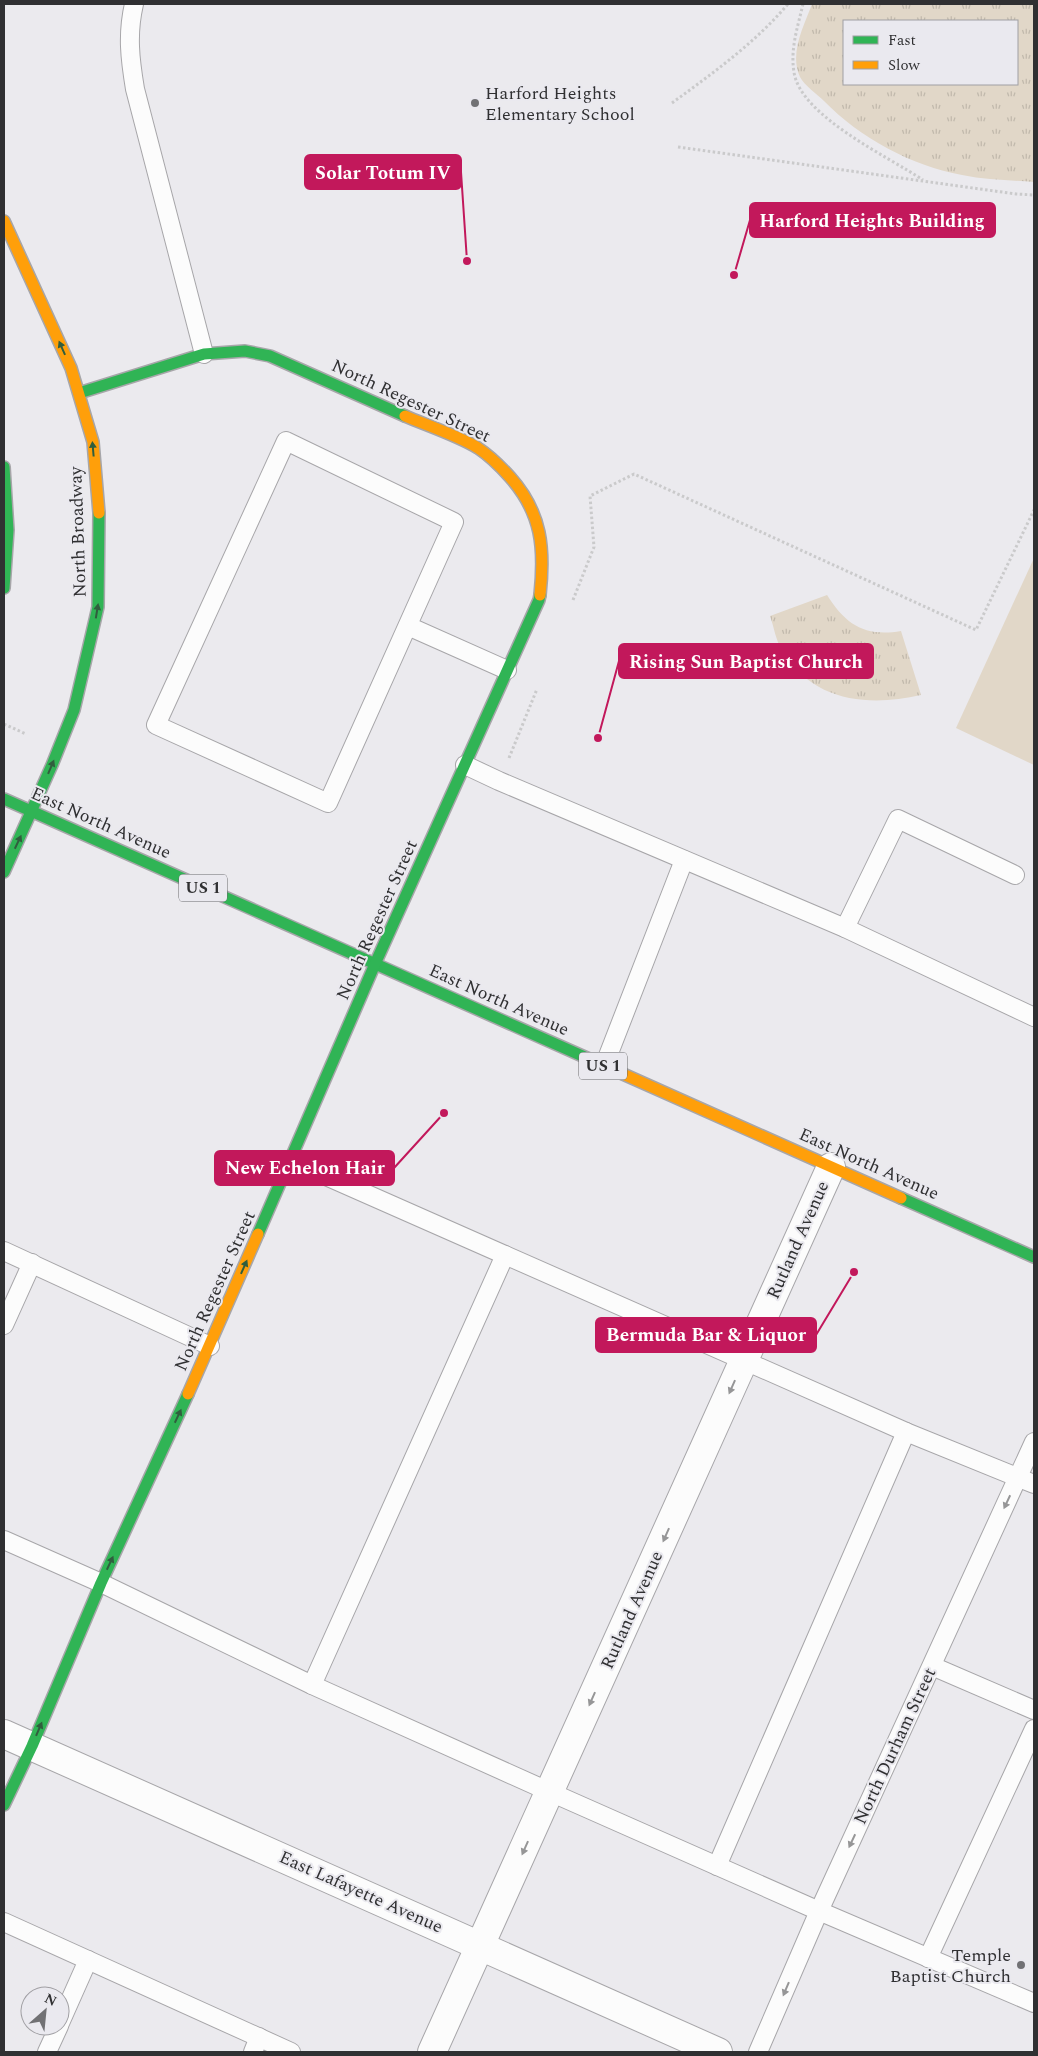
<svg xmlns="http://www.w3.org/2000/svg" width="1038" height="2056" font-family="Spectral,serif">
  <defs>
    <pattern id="grass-tufts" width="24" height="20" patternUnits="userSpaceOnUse" patternTransform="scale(1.25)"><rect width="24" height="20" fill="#e1d7c8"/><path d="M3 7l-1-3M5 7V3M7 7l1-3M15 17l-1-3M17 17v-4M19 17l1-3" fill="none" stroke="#c1b9ac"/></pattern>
  </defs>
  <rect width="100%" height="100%" fill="#ebeaee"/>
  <g fill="url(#grass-tufts)" fill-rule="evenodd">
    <path d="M812,4h222v178c-24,-2 -48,-2 -72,-7 -50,-9 -102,-37 -138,-74 -7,-7 -20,-16 -24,-24 -11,-24 4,-51 12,-73zM844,21h173v63h-173z"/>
    <path d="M827,595c19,30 38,42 74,36l20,64c-52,12 -107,7 -138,-43 -7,-10 -9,-25 -13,-36z"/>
  </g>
  <path fill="#e1d7c8" d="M1034,558v207l-78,-37z"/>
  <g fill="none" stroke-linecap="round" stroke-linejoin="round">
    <g stroke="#a7a6a9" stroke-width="20">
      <g id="lane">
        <path d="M134,4c-7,30 -4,55 1,85l69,265"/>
        <path d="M286,441l168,81 -126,281 -172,-78z"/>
        <path d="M408,626l99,44"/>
        <path d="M465,765l34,16 346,147 189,89"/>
        <path d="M845,928l53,-109 117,56"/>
        <path d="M604,1066l80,-206"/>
        <path d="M292,1161l614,271 128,52"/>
        <path d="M4,1251l206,95"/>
        <path d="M4,1325l28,-62"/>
        <path d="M4,1540l97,43 211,102 238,107 269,119 215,92"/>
        <path d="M932,1666l102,44"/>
        <path d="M312,1685l193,-430"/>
        <path d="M717,1866l189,-434"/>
        <path d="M4,1922l287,130"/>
        <path d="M928,1958l106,-229"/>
        <path d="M60,2023l28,-63"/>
        <path d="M47,2052l12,-26"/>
        <path d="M253,2052l6,-15"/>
        <path d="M758,2052l61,-141 215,-469"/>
      </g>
    </g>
    <g stroke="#a7a6a9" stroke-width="30">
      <g id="street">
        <path d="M4,1734l714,318"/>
        <path d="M432,2052l399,-885"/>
      </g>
    </g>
    <g stroke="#a7a6a9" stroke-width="14">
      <g id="fast">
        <path d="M79,393l125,-39 41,-3 25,5 135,60"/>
        <path d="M4,467l4,63 -4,58"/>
        <path d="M4,799l601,267"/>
        <path d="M4,872l48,-107 22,-55 24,-103 1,-94"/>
        <path d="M901,1198l133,59"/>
        <path d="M258,1234l117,-270 164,-364 1,-5"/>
        <path d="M4,1805l28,-59 69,-163 87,-189"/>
      </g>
    </g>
    <g stroke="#a7a6a9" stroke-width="14">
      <g id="slow">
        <path d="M4,221l67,147 22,74 6,71"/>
        <path d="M405,416c21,9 54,20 73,32 12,8 23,19 32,29 32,36 35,71 30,118"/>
        <path d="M605,1066l296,132"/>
        <path d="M188,1394l70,-160"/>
      </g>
    </g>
    <g stroke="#cacacb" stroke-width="3" stroke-dasharray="2.5 2.5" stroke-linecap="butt">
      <path d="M803,4c-5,22 -13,45 -9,68 6,44 95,85 129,108"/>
      <path d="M672,103c41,-30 83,-60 116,-99"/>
      <path d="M678,147l338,47 18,1"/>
      <path d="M573,600l21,-53 -4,-51 44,-22 342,156 58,-120"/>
      <path d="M4,724l22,10"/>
      <path d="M509,758l28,-69"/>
    </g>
    <use href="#lane" stroke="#fcfcfc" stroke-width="18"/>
    <use href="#street" stroke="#fcfcfc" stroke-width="28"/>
    <use href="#fast" stroke="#30b455" stroke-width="11"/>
    <use href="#slow" stroke="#ff9f0a" stroke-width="11"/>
  </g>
  <defs><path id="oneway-solid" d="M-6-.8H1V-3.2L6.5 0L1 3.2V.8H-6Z" transform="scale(1.25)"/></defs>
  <g fill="#305e3e">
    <use href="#oneway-solid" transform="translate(62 348) rotate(-114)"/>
    <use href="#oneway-solid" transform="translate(93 449) rotate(-95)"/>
    <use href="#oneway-solid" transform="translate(97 611) rotate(-81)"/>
    <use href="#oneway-solid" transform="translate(51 767) rotate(-67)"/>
    <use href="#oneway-solid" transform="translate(18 842) rotate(-65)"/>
    <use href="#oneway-solid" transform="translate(244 1267) rotate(-66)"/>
    <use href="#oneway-solid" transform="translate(178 1416) rotate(-65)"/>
    <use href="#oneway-solid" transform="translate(110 1563) rotate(-65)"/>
    <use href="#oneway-solid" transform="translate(39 1729) rotate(-67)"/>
  </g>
  <g fill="#969697">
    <use href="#oneway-solid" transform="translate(732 1387) rotate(114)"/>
    <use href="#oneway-solid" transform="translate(1007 1502) rotate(115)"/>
    <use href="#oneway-solid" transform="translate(666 1535) rotate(114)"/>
    <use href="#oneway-solid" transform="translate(592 1699) rotate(114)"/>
    <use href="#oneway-solid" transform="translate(852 1841) rotate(115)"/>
    <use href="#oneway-solid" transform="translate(525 1848) rotate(114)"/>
    <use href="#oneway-solid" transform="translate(786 1989) rotate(113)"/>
  </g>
  <g fill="#717174" stroke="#eae9ef" stroke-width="2">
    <circle cx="475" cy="103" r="5"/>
    <circle cx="1021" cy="1965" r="5"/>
  </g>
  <g text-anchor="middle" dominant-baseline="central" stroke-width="4" stroke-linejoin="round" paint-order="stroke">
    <g fill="#eae9ef" stroke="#68686b" stroke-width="1">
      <rect x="179" y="874.5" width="48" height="27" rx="4"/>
      <rect x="579" y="1052.5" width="48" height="27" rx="4"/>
    </g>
    <g font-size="16" font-weight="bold" fill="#303032">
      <text x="203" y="888">US 1</text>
      <text x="603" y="1066">US 1</text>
    </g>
    <g font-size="18" fill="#303032" stroke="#eae9ef" text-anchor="start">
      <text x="485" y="93">Harford Heights<tspan x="485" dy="21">Elementary School</tspan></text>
      <text x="1011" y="1955" text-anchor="end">Temple<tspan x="1011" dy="21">Baptist Church</tspan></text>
    </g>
    <g font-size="18" fill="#303032" stroke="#eae9ef">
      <text transform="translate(411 401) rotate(25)">North Regester Street</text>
      <text transform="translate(78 532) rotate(-92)">North Broadway</text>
      <text transform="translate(101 823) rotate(24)">East North Avenue</text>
      <text transform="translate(377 920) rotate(-66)">North Regester Street</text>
      <text transform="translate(499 1000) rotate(24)">East North Avenue</text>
      <text transform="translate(869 1164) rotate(24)">East North Avenue</text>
      <text transform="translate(798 1240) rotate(-66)">Rutland Avenue</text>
      <text transform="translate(215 1291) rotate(-66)">North Regester Street</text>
      <text transform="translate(632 1610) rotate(-66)">Rutland Avenue</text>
      <text transform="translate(895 1746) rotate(-65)">North Durham Street</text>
      <text transform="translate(361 1892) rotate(24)">East Lafayette Avenue</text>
    </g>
  </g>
  <path fill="none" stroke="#c2185b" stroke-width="2" d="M467 261L461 172M734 275L750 220M598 738L619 661M444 1113L394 1168M854 1272L816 1335"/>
  <g fill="#c2185b" stroke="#eae9ef" stroke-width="2">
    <circle cx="467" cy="261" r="5"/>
    <circle cx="734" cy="275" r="5"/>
    <circle cx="598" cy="738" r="5"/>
    <circle cx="444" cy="1113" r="5"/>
    <circle cx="854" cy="1272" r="5"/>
  </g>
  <g fill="#c2185b" stroke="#c2185b" stroke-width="2">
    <rect x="305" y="155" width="156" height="34" rx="5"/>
    <rect x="750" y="203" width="245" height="34" rx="5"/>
    <rect x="619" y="644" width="254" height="34" rx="5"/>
    <rect x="215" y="1151" width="179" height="34" rx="5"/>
    <rect x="596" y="1318" width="220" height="34" rx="5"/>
  </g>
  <g font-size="19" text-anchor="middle" font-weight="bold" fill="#fff">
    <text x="383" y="179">Solar Totum IV</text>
    <text x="872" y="227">Harford Heights Building</text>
    <text x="746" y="668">Rising Sun Baptist Church</text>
    <text x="305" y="1174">New Echelon Hair</text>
    <text x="706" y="1341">Bermuda Bar &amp; Liquor</text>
  </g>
  <rect width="1038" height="2056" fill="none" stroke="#303032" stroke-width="10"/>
  <rect x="843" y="20" width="175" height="65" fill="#eae9ef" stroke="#a09fa3"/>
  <rect x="853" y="36" width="25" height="8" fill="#30b455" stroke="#a09fa3"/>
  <text x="888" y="45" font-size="15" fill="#303032">Fast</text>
  <rect x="853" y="61" width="25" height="8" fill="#ff9f0a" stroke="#a09fa3"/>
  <text x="888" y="70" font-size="15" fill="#303032">Slow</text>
  <g transform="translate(45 2011) rotate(27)"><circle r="24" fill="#eae9ef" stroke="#a09fa3"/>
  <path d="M0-4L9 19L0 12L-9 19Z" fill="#717174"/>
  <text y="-8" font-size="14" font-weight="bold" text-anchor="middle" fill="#303032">N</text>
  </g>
</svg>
